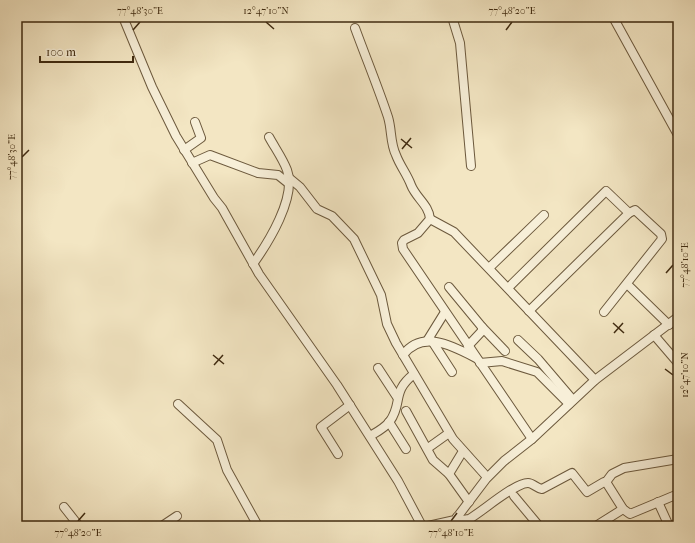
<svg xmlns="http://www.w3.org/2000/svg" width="695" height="543" font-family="'IM FELL French Canon',serif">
  <rect width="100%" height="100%" fill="#f3e6c3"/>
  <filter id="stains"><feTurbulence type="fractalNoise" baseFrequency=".005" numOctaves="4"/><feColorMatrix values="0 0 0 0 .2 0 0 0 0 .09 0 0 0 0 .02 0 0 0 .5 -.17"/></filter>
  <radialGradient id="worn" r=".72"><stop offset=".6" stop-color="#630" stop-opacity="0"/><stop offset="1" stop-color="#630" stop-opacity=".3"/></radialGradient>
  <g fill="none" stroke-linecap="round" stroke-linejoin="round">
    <g stroke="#6c593d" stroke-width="10">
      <g id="minor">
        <path d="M123,17l29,70 24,49 38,62 8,10 37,66 78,111 61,96 24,45"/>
        <path d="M452,17l8,26 11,123"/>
        <path d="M613,17l65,118"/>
        <path d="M355,28c11,30 23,59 33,89 4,13 2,26 8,38 4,11 11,19 15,30 5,13 18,20 19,34l-12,14 -14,7 -2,3 1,6 129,190"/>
        <path d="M184,150l17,-12 -6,-16"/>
        <path d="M192,163l18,-8 48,18 20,2 10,8"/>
        <path d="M288,177l12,10 17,22 15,7 22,23 27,56 6,29 9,19 57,96 34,38"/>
        <path d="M430,219l24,13 141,148"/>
        <path d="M253,264c15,-21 44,-67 34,-94 -4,-11 -12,-22 -18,-33"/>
        <path d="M489,268l55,-53"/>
        <path d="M628,285l41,40"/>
        <path d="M449,287l33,40v4l-14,15"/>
        <path d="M508,288l98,-97 23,22"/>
        <path d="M529,311l100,-98 6,-3 26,24 1,5 -58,73"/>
        <path d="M482,327l23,24"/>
        <path d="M654,335l24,28"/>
        <path d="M518,340l20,19 35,41"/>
        <path d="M427,341l18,-29"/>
        <path d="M432,341l20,31"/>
        <path d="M403,355c19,-26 50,-9 73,3"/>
        <path d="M480,363l22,-2 35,11 32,32"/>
        <path d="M378,368l19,29"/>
        <path d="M178,404l39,36 10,30 31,56"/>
        <path d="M406,411l27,49 16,14 20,28"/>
        <path d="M389,422l17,27"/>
        <path d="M370,436c7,-4 15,-8 20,-15 13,-18 1,-29 24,-47"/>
        <path d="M428,448l21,-15"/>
        <path d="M338,454l-17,-27 29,-22"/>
        <path d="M449,474l14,-23"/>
        <path d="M606,482l6,-8 12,-6 54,-9"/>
        <path d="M514,496l25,30"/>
        <path d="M658,502l11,24"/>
        <path d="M64,507l15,19"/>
        <path d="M457,517l6,3 6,-1c13,-7 45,-36 59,-36 5,0 8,5 14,6l30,-16 15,19 17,-10h2l17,27 7,5 48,-20"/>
        <path d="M162,526l15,-10"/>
        <path d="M428,526l27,-6 31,-41 18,-18 28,-22 63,-59 83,-63"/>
        <path d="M566,526h1"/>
        <path d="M596,526l27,-17"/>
      </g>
    </g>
    <use href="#minor" stroke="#f7efd8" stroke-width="8"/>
  </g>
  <path fill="none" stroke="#3f2a10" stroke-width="1.5" d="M266,22l8,7M133,30l7,-8M506,30l6,-8M401,139l11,9M402,149l9,-11M22,157l7,-7M666,273l7,-8M613,323l11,10M614,333l9,-10M213,355l11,9M214,365l9,-10M665,369l8,6M78,521l7,-8M451,521l6,-8"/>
  <rect width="695" height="543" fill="none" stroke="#f3e6c3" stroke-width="44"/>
  <path d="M40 56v6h93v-6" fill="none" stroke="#3f2a10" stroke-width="2"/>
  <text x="46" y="56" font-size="12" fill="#3f2a10" stroke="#f7efd8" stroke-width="3" paint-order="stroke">100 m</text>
  <rect x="22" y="22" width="651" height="499" fill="none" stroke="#3f2a10" stroke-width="1.5"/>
  <g font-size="10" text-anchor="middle" fill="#3f2a10">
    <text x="140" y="14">77°48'30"E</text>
    <text x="266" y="14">12°47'10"N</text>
    <text x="512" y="14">77°48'20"E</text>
    <text transform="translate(11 157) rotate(-90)" y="4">77°48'30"E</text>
    <text transform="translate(684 265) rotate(-90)" y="4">77°48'10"E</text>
    <text transform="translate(684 375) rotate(-90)" y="4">12°47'10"N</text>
    <text x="78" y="536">77°48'20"E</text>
    <text x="451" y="536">77°48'10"E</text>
  </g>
  <rect width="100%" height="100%" filter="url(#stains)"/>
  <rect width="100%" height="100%" fill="url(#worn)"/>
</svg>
